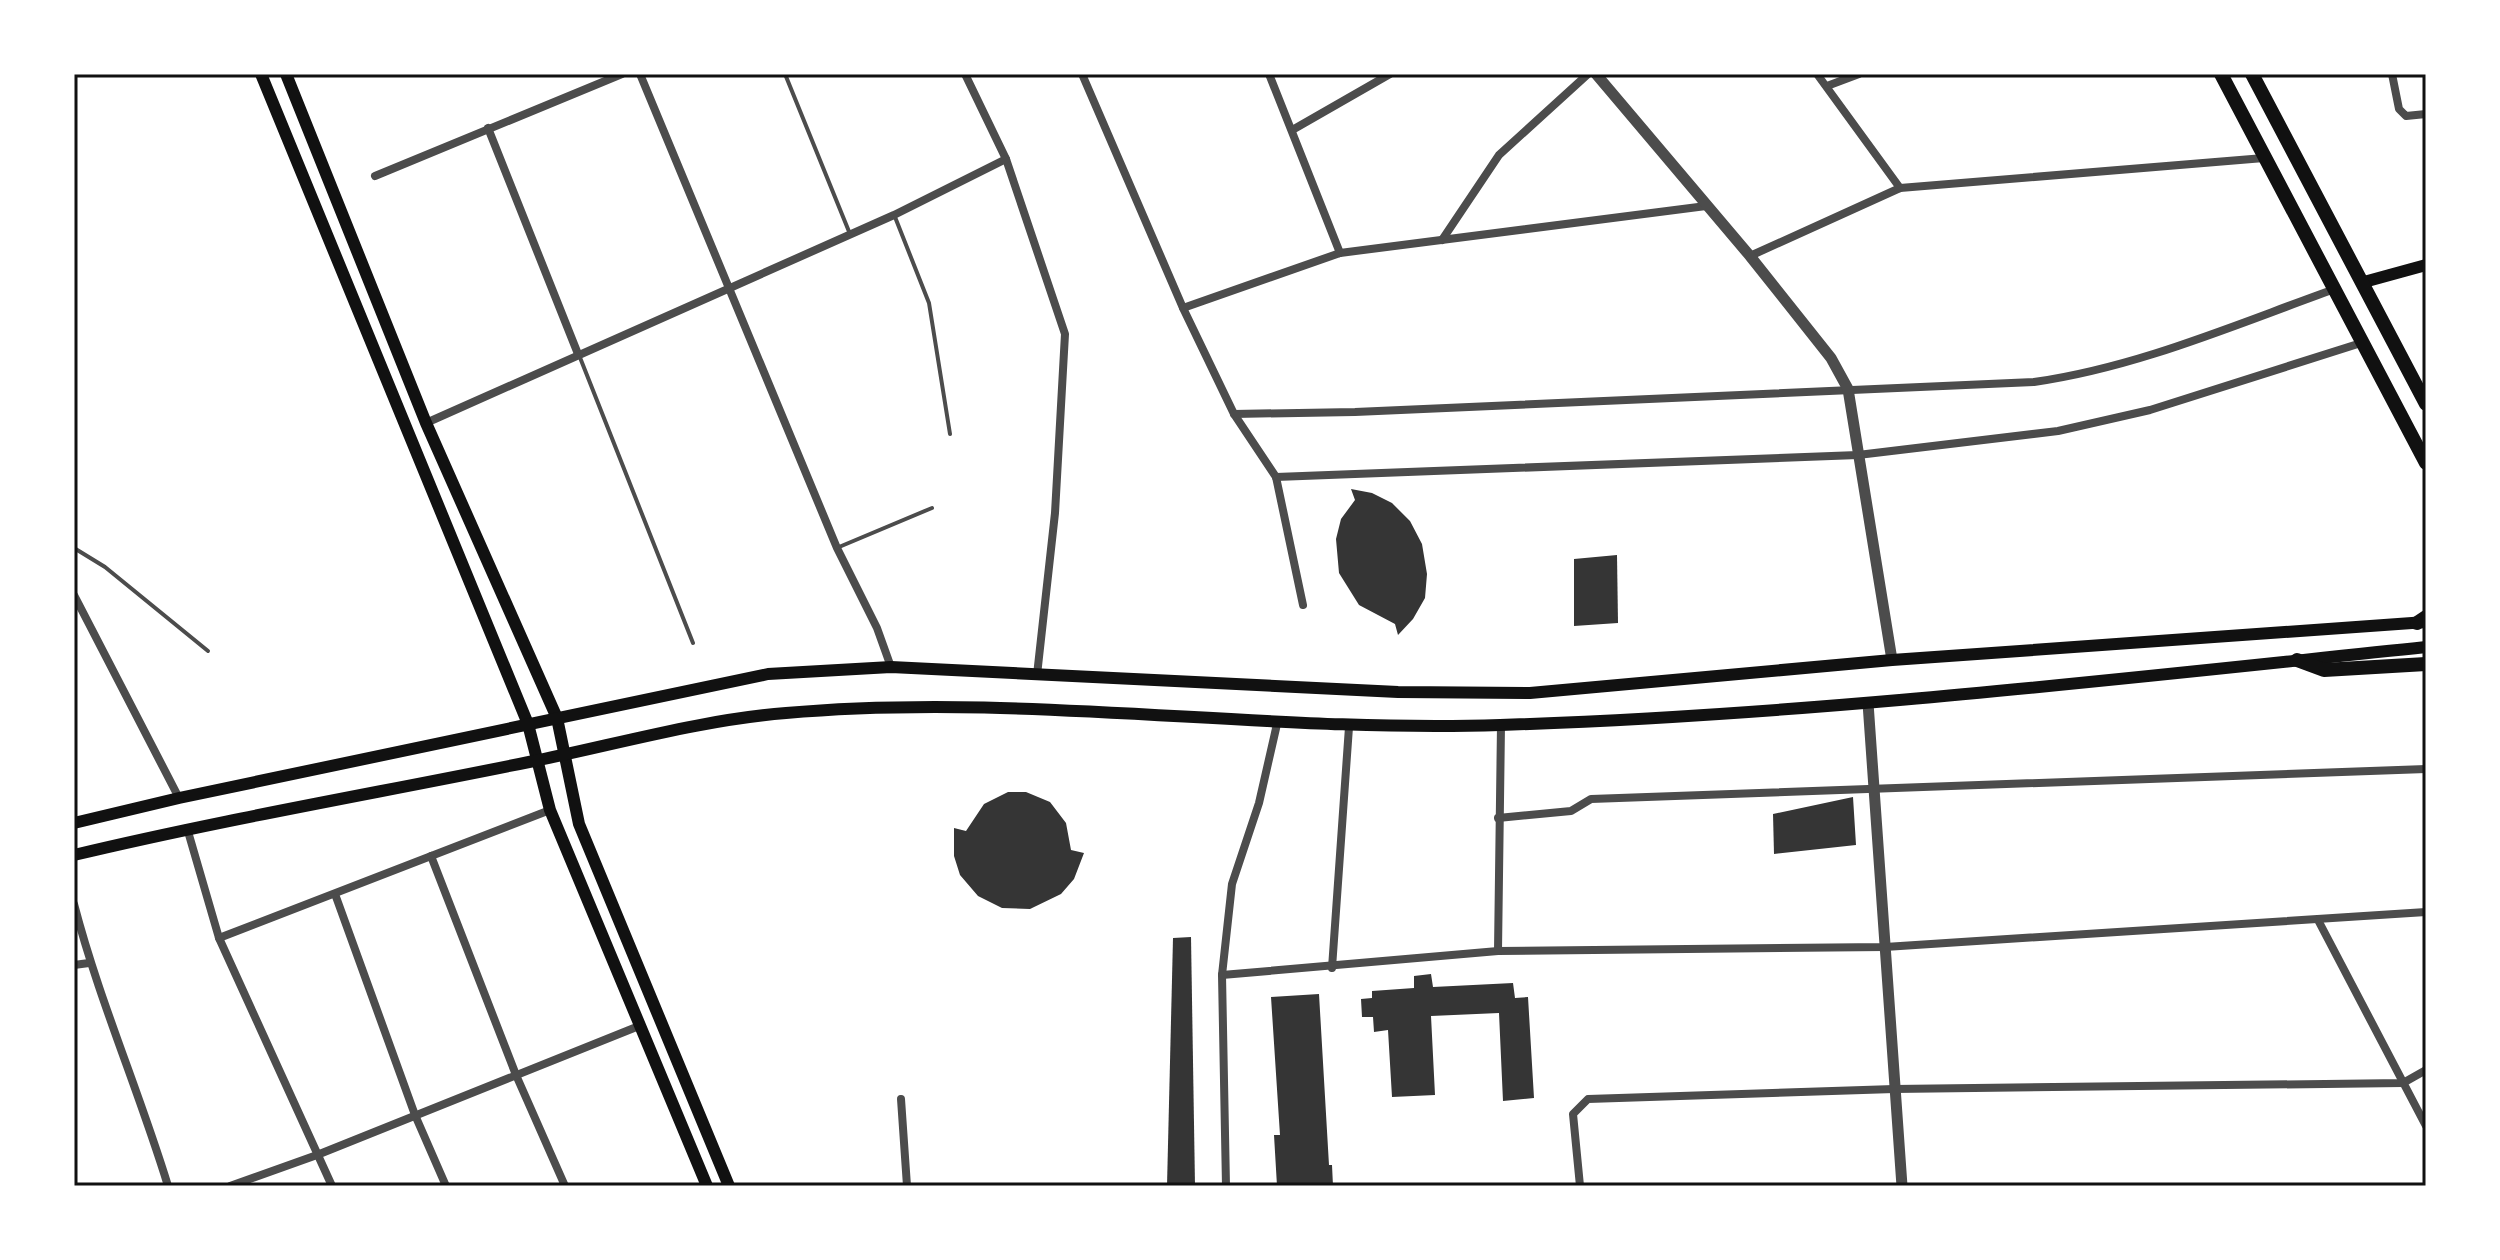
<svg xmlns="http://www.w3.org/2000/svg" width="2500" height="1260" font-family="Lato,sans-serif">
  <rect width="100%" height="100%" fill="#fff"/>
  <g fill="#353535">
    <path d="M1351,489l21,4 20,10 18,18 12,23 5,30 -2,24 -12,21 -15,16 -3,-11 -36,-19 -20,-32 -3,-34 5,-20 14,-19z"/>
    <path d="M1617,555l1,68 -44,3v-67z"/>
    <path d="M1008,792h18l24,10 16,21 5,27 13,3 -10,26 -13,15 -31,15 -28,-1 -24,-12 -18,-21 -6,-19v-28l12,3 18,-27z"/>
    <path d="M1853,797l3,48 -82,9 -1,-40z"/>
    <path d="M1191,937l4,249h-28l6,-248z"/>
    <path d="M1431,974l2,13 80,-4 2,15 13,-1 6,101 -31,3 -4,-88 -68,3 4,79 -43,2 -4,-67 -14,2 -1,-15h-11l-1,-18 11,-1v-7l42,-3v-12z"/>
    <path d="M1319,994l10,171h3l1,21h-56l-3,-51h6l-9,-138z"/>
  </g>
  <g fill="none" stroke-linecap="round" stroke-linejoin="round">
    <g stroke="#4c4c4c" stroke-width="4">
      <path d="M785,74l65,160"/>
      <path d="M895,217l34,86 21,131"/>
      <path d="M579,355l114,288"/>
      <path d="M839,547l93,-39"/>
      <path d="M74,548l31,19 103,84"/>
    </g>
    <g stroke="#4c4c4c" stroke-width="8">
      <path d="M640,74l197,474 40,80 14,39"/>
      <path d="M965,74l41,85 59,175 -10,179 -18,162"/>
      <path d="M1082,74l101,234 51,106 42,63 27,128"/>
      <path d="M1269,74l71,179"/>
      <path d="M1817,74l83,114"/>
      <path d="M2392,74l7,35 7,7 20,-2"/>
      <path d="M1827,86l32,-12"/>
      <path d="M488,128l90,226"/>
      <path d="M1294,129l96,-55"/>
      <path d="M375,176l247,-102"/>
      <path d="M1442,240l57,-85 89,-81"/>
      <path d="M1750,256l150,-68 364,-30"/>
      <path d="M1183,308l157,-55 366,-47"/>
      <path d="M1234,414l121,-2 679,-30c104,-15 200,-57 298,-92"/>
      <path d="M426,423l468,-208 112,-56"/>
      <path d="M1276,477l582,-22 200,-24 92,-21 211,-67"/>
      <path d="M74,595l105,203"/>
      <path d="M1498,818l73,-7 20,-12 835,-30"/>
      <path d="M187,828l32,110 113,248"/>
      <path d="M431,856l85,219 49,111"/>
      <path d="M335,894l80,221 31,71"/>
      <path d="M74,904c25,96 65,187 94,282"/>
      <path d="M2318,920l108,206"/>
      <path d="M219,938l331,-128"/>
      <path d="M1498,951l3,-226"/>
      <path d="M74,965l15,-2"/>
      <path d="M1332,968l17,-241"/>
      <path d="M1222,975l276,-24 387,-4 541,-35"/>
      <path d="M901,1099l6,87"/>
      <path d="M230,1186l87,-31 322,-129"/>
      <path d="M1226,1186l-4,-211 10,-91 27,-81 18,-79"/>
      <path d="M1580,1186l-7,-72 15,-15 306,-10 509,-6 23,-13"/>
    </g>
    <g stroke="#4c4c4c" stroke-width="11">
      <path d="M1596,74l154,182 81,102 17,31 44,271"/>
      <path d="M1868,703l34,483"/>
    </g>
    <g stroke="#111" stroke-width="12">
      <path d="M261,74l267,650 22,86 157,376"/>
      <path d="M286,74l140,349 131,295 22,106 150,362"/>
      <path d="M2364,282l62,-17"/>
      <path d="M74,823l105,-25 589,-124 123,-7 507,25 132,1 362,-33 534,-38"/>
      <path d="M74,855c151,-36 303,-62 455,-93 85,-17 170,-42 257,-49 235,-21 477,20 714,12 310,-10 618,-46 926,-78"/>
    </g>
    <g stroke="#111" stroke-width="14">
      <path d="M2221,74l205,389"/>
      <path d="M2252,74l174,330"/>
      <path d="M2417,623l9,-6"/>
      <path d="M2297,660l27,10 102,-6"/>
    </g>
  </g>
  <rect width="2500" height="1260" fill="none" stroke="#ffffff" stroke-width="152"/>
  <rect x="76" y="76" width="2348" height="1108" fill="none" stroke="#111" stroke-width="3"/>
</svg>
